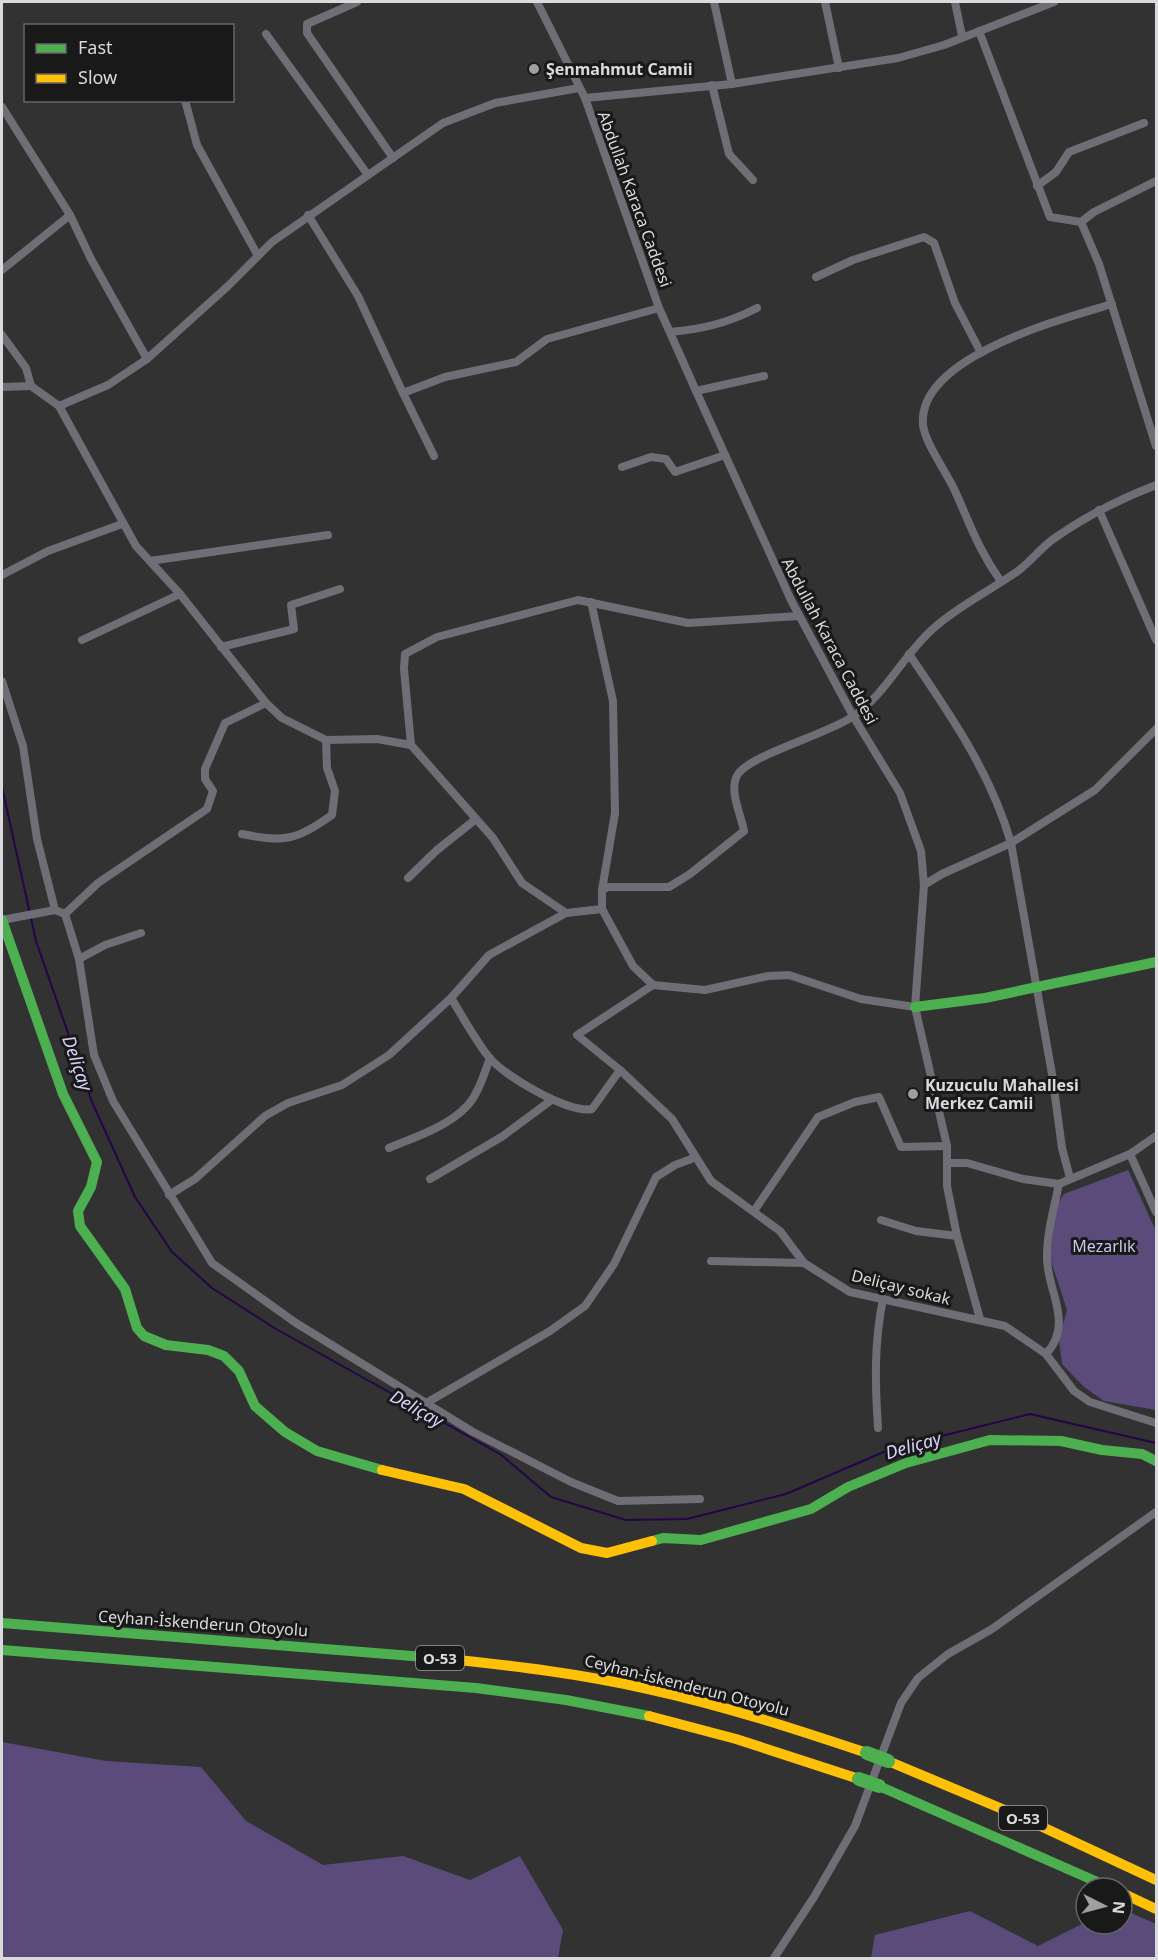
<svg xmlns="http://www.w3.org/2000/svg" width="1158" height="1960" font-family="'Noto Sans',sans-serif">
  <rect width="100%" height="100%" fill="#323233"/>
  <g fill="#5a4b7b">
    <path d="M1128,1170l28,61v179l-52,-9 -20,-14 -22,-23 -3,-24 8,-30 -17,-52 6,-52 8,-12z"/>
    <path d="M2,1742l104,19 95,6 45,54 77,44 80,-9 67,24 50,-24 43,74 -5,28h-556z"/>
    <path d="M1122,1909l34,15v34h-285l4,-23 95,-24 68,35 48,-24v2h36z"/>
  </g>
  <g fill="none" stroke-linecap="round" stroke-linejoin="round">
    <path stroke="#25044a" stroke-width="2" d="M2,787l34,154 56,161 43,95 37,55 40,36 64,41 224,125 51,43 75,23 61,-1 99,-25 107,-46 137,-34 126,29"/>
    <g stroke="#6f6e76" stroke-width="8">
      <path d="M357,2l-50,22v9l86,125"/>
      <path d="M537,2l48,96 74,210 37,83 95,209 62,116 47,77 21,58 3,34 -9,122 32,139v40l10,50 23,83"/>
      <path d="M714,2l18,82"/>
      <path d="M825,2l14,66"/>
      <path d="M955,2l7,34"/>
      <path d="M979,31l71,186 31,5 18,42 57,182"/>
      <path d="M266,34l102,141"/>
      <path d="M712,85l17,69 24,26"/>
      <path d="M585,98l147,-14 166,-26 46,-13 110,-43"/>
      <path d="M185,100l12,45 61,111"/>
      <path d="M2,107l68,108 21,44 56,100"/>
      <path d="M1037,186l19,-14 13,-20 75,-29"/>
      <path d="M308,215l50,81 45,97 42,-16 71,-15 31,-23 112,-31"/>
      <path d="M1081,222l13,-10 62,-31"/>
      <path d="M2,270l68,-55"/>
      <path d="M816,277l37,-17 71,-23 10,6 21,60 26,50"/>
      <path d="M670,332c33,-3 58,-9 87,-24"/>
      <path d="M2,335l24,33 5,18 28,20 77,140 44,48 86,109 16,15 44,22 51,-1 34,6 82,93 29,45 44,30 36,-4"/>
      <path d="M2,387l29,-1"/>
      <path d="M696,391l68,-15"/>
      <path d="M403,393l31,63"/>
      <path d="M59,406l49,-21 39,-26 81,-73 44,-44 171,-119 52,-20 84,-15"/>
      <path d="M622,467l29,-10 15,2 9,13 50,-17"/>
      <path d="M1099,510l57,130"/>
      <path d="M150,561l178,-26"/>
      <path d="M2,575l46,-24 74,-27"/>
      <path d="M1000,580c-22,-31 -30,-56 -45,-89 -8,-18 -30,-48 -32,-66 -6,-68 139,-106 189,-121"/>
      <path d="M591,602l22,99 2,112 -13,77v19l31,57 20,19 52,5 63,-14 21,-1 72,24 54,8"/>
      <path d="M82,640l98,-46"/>
      <path d="M221,647l73,-18 -3,-24 49,-16"/>
      <path d="M909,654c41,60 82,119 102,189l41,231 10,74 8,30"/>
      <path d="M2,681l21,65 14,93 18,71"/>
      <path d="M411,745l-7,-76 1,-15 32,-17 141,-37 110,23 111,-7"/>
      <path d="M242,834c43,9 54,6 90,-19l3,-24 -8,-23 -1,-28"/>
      <path d="M408,878l29,-28 39,-31"/>
      <path d="M924,885l18,-11 69,-31 84,-53 61,-61"/>
      <path d="M602,890l6,-3h61l21,-13 54,-43c-3,-17 -16,-41 -6,-57 13,-19 89,-40 114,-57 34,-22 52,-64 83,-90 25,-22 56,-37 83,-56 12,-9 22,-22 34,-31 32,-23 68,-41 104,-55"/>
      <path d="M65,914l14,45 15,96 19,46 99,162 84,60 177,109 98,50 47,19 82,-2"/>
      <path d="M2,920l53,-10 10,4 33,-31 109,-74 6,-18 -8,-12v-10l20,-46 41,-20"/>
      <path d="M79,959l26,-14 36,-12"/>
      <path d="M653,985l-76,50 43,35 52,49 39,62 69,50 24,32 46,29 155,34 41,28 28,37 16,11 66,21"/>
      <path d="M451,998c12,19 23,40 37,58 14,19 81,58 104,53l28,-39"/>
      <path d="M389,1148c26,-11 59,-21 79,-43 11,-13 16,-31 22,-47"/>
      <path d="M1130,1154l26,58"/>
      <path d="M949,1163h18l56,16 36,5 71,-30 26,-18"/>
      <path d="M430,1179l73,-43 47,-35"/>
      <path d="M169,1195l26,-16 70,-63 23,-13 54,-18 47,-30 62,-57 38,-43 77,-42"/>
      <path d="M754,1211l64,-94 37,-15 24,-5 22,50 46,-1"/>
      <path d="M881,1220l35,11 41,5"/>
      <path d="M711,1261l93,2"/>
      <path d="M1046,1354c29,-31 0,-65 1,-97 0,-25 7,-49 12,-73"/>
      <path d="M428,1402l122,-71 35,-25 29,-42 42,-87 19,-12 19,-7"/>
      <path d="M878,1428c-3,-45 -4,-85 5,-129"/>
      <path d="M774,1958l40,-61 41,-71 46,-123 17,-25 30,-24 44,-25 164,-117"/>
    </g>
    <g stroke="#4caf50" stroke-width="10">
      <path d="M2,920l61,174 34,68 -6,25 -13,24 2,15 45,63 12,39 7,8 22,9 42,5 16,6 15,15 16,35 30,26 32,19 65,19"/>
      <path d="M915,1007l70,-9 171,-36"/>
      <path d="M652,1541l11,-3 38,2 110,-31 37,-22 58,-24 84,-23 71,1 41,9 40,4 14,7"/>
      <path d="M2,1623l447,36"/>
      <path d="M2,1650l474,38 90,12 83,16"/>
      <path d="M879,1786l232,102"/>
    </g>
    <g stroke="#ffc107" stroke-width="10">
      <path d="M382,1470l82,19 117,59 26,5 45,-12"/>
      <path d="M449,1659c67,7 133,15 199,30 74,16 147,40 219,64"/>
      <path d="M649,1716l87,23 123,40"/>
      <path d="M888,1761l131,55 137,64"/>
      <path d="M1122,1893l34,16"/>
    </g>
    <g stroke="#4caf50" stroke-width="14">
      <path d="M867,1753l21,8"/>
      <path d="M859,1779l20,7"/>
    </g>
  </g>
  <g fill="#9f9fa0" stroke="#19191a" stroke-width="2">
    <circle cx="534" cy="69" r="6"/>
    <circle cx="913" cy="1094" r="6"/>
  </g>
  <g text-anchor="middle" dominant-baseline="central" stroke-width="6" stroke-linejoin="round" paint-order="stroke">
    <g fill="#19191a" stroke="#a09fa1" stroke-width="1.5">
      <rect x="416" y="1646" width="48" height="24" rx="4.5"/>
      <rect x="999" y="1806" width="48" height="24" rx="4.5"/>
    </g>
    <g font-size="15" font-weight="bold" fill="#dad9db">
      <text x="440" y="1658">O-53</text>
      <text x="1023" y="1818">O-53</text>
    </g>
    <g font-size="16" font-weight="bold" fill="#dad9db" stroke="#19191a" text-anchor="start">
      <text x="546" y="69">Şenmahmut Camii</text>
      <text x="925" y="1085">Kuzuculu Mahallesi<tspan x="925" dy="18">Merkez Camii</tspan></text>
    </g>
    <g font-size="16" fill="#dad9db" stroke="#19191a">
      <text transform="translate(635 199) rotate(70)">Abdullah Karaca Caddesi</text>
      <text transform="translate(830 641) rotate(62)">Abdullah Karaca Caddesi</text>
      <text transform="translate(901 1287) rotate(14)">Deliçay sokak</text>
      <text transform="translate(203 1623) rotate(4)">Ceyhan-İskenderun Otoyolu</text>
      <text transform="translate(687 1685) rotate(14)">Ceyhan-İskenderun Otoyolu</text>
    </g>
    <g font-size="16" fill="#cec2ef" stroke="#19191a">
      <text x="1104" y="1246">Mezarlık</text>
    </g>
    <g font-size="18" font-style="italic" fill="#dcd0fd" stroke="#19191a">
      <text transform="translate(78 1063) rotate(71)">Deliçay</text>
      <text transform="translate(417 1408) rotate(29)">Deliçay</text>
      <text transform="translate(913 1445) rotate(-16)">Deliçay</text>
    </g>
  </g>
  <rect width="1158" height="1960" fill="none" stroke="#dad9db" stroke-width="6"/>
  <rect x="24" y="24" width="210" height="78" fill="#19191a" stroke="#666667" stroke-width="1.5"/>
  <rect x="36" y="44" width="30" height="9" fill="#4caf50" stroke="#666667" stroke-width="1.5"/>
  <text x="78" y="54" font-size="18" fill="#dad9db">Fast</text>
  <rect x="36" y="74" width="30" height="9" fill="#ffc107" stroke="#666667" stroke-width="1.5"/>
  <text x="78" y="84" font-size="18" fill="#dad9db">Slow</text>
  <g transform="translate(1104 1906) rotate(96)"><circle r="28" fill="#19191a" stroke="#666667" stroke-width="1.5"/>
  <path d="M0-4.5L10 22L0 15L-10 22Z" fill="#9f9fa0"/>
  <text y="-9" font-size="16" font-weight="bold" text-anchor="middle" fill="#dad9db">N</text>
  </g>
</svg>
